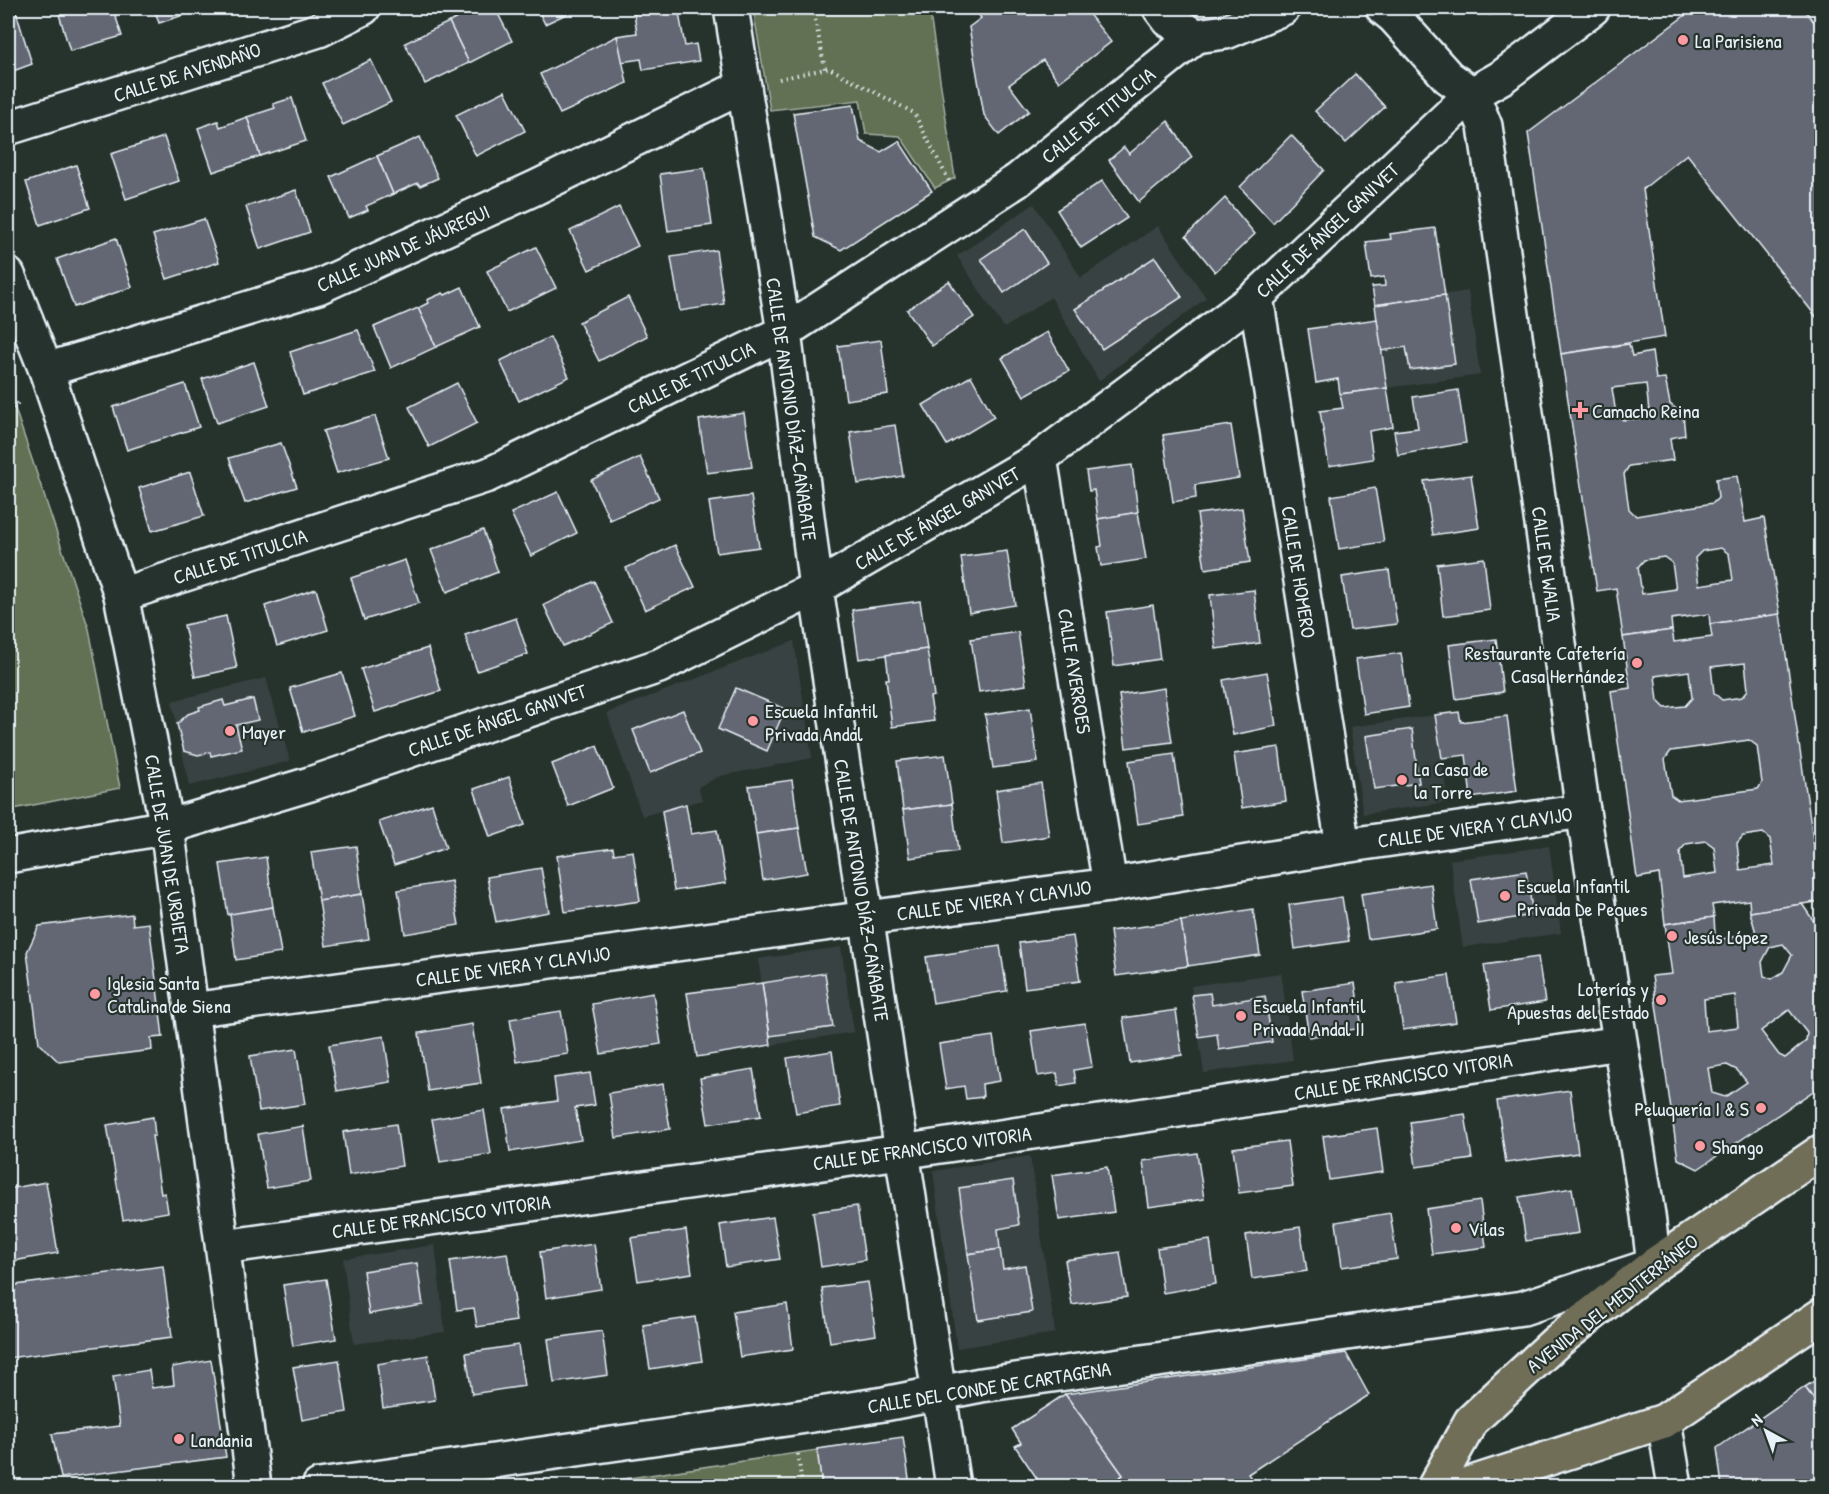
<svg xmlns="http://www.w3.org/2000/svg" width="1829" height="1494" font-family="'Patrick Hand',sans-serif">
  <rect width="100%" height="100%" fill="#26332d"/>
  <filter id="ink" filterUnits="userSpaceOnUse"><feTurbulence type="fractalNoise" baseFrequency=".0167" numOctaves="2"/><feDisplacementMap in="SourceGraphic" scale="12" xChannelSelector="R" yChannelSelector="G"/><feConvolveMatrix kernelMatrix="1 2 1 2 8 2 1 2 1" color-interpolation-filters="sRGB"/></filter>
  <g filter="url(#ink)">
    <g fill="#394242">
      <path d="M1034,204l47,74 77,-52 48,72 -107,83 -48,-84 -47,31 -47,-72z"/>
      <path d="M1468,291l12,84 -93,13 -12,-83z"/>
      <path d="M794,641l18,117 -92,18 -22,11 4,13 -60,16 -35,-103z"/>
      <path d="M266,678l24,83 -101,25 -17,-85z"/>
      <path d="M1435,715l13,87 -85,12 -13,-87z"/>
      <path d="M1549,846l12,87 -98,14 -13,-87z"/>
      <path d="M841,947l13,85 -83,13 -13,-86z"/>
      <path d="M1281,973l12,87 -89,13 -13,-87z"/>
      <path d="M1030,1156l25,177 -98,15 -24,-177z"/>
      <path d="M435,1245l10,87 -91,12 -11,-85z"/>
    </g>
    <g fill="#627052" stroke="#a5b0a5" stroke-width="1.5">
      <path d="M753,8h176l26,170 -20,10 -35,-52 -34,-2 -6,-34 -90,10z"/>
      <path d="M8,388l81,241 31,159 -112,22z"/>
      <path d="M817,1450l5,36h-246z"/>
    </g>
    <g fill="#646673" stroke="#e8f1f8" stroke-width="1.5" fill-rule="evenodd">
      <path d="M68,8h45l9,28 -52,15 -12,-40z"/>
      <path d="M154,8h51l-46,15z"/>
      <path d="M479,8h16l17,33 -43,22 -20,-41z"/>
      <path d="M537,8h42l-34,16z"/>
      <path d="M633,8h45l7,38 11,-2 3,17 -56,9 -2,-11 -20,3 -4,-26 20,-3z"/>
      <path d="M974,8h110l27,34 -52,40 -16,-22 -34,25 20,26 -30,24 -15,-20 -15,-88 12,-9z"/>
      <path d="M1484,8h16l-10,7z"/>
      <path d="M1695,8h108l19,24v292l-135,-170 -44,35 22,148 -104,17 -33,-221z"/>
      <path d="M16,12l16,52 -24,9v-58z"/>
      <path d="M449,22l20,41 -44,21 -20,-41z"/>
      <path d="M617,36l10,47 -67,31 -20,-40z"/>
      <path d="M371,60l20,42 -48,23 -21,-42z"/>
      <path d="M1355,74l30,33 -39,36 -31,-32z"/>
      <path d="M505,91l20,40 -49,25 -20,-41z"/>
      <path d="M292,98l14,43 -46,15 -13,-39 28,-9 -2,-4z"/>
      <path d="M853,105l7,36 21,11 18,-11 33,50 -91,59 -26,-13 -22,-124z"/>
      <path d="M247,117l13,39 -47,16 -15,-44 20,-7 2,6z"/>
      <path d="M1168,121l24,36 -53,45 -30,-42 15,-13 5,7z"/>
      <path d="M1291,135l33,35 -51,53 -33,-36z"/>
      <path d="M164,137l15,44 -53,18 -15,-45z"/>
      <path d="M420,137l18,41 -18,8 -2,-3 -25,11 -16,-38z"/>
      <path d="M377,156l16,38 -27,12 2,4 -19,8 -18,-41z"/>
      <path d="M76,165l14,43 -50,17 -14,-43z"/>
      <path d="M704,168l8,57 -44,6 -8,-57z"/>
      <path d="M1102,181l25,37 -46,30 -24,-38z"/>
      <path d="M296,190l14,42 -50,17 -14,-42z"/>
      <path d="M1225,198l30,36 -40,38 -29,-36z"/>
      <path d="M619,207l19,39 -49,24 -19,-39z"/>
      <path d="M204,219l15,43 -52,17 -14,-44z"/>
      <path d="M1435,228l10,67 -70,10 -3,-18 13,-1 -1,-9 -13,2 -5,-37 25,-3 -1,-5z"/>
      <path d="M1025,229l22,34 -43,30 -23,-34z"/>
      <path d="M116,238l16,49 -58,20 -17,-48z"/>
      <path d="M536,247l20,41 -49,24 -20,-41z"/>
      <path d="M716,250l8,54 -44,7 -9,-54z"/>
      <path d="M1155,257l27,40 -80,52 -27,-40z"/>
      <path d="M949,281l25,36 -42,29 -25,-36z"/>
      <path d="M462,287l18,40 -44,20 -18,-39 10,-5 -1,-3 16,-7 2,2z"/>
      <path d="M1445,295l10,69 -45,6 -4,-23 -25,4 -6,-46z"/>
      <path d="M628,297l19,39 -48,25 -20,-39z"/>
      <path d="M418,308l18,39 -45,21 -17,-41z"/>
      <path d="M1377,319l10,69 -47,6 -2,-15 -22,4 -8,-54z"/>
      <path d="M358,330l17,42 -72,23 -13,-43z"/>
      <path d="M1047,332l22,39 -45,25 -22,-38z"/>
      <path d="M550,337l19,40 -50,24 -19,-40z"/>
      <path d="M881,340l7,54 -42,6 -8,-54z"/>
      <path d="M1629,344l3,12 20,-4 4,27 9,-1 5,26 13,10 2,21 -15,3 3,22 -44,6 -5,8 5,35 7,7 77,-13 5,-5 -2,-19 21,-3 8,46 19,-4 16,96 -70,10 -1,-10 -38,5 1,11 -49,7 -7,-49 -19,3 -36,-237zM1646,384l3,27 -6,7 -20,2 -7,-6 -4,-26zM1721,548l8,6 4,26 -34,5 -4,-27 7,-7zM1664,557l8,6 4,26 -34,5 -4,-27 6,-7z"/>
      <path d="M254,362l15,44 -52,17 -15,-44z"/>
      <path d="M971,376l23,41 -47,28 -24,-40z"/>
      <path d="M457,383l20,40 -48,24 -20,-40z"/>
      <path d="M185,384l14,43 -72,23 -14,-43z"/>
      <path d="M1387,388l6,39 -24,4 4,28 -44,7 -9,-55 23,-3 -3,-14z"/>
      <path d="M1458,390l8,53 -68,12 -4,-24 24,-3 -5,-31z"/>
      <path d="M744,413l8,54 -45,6 -8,-53z"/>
      <path d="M375,416l14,42 -52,15 -14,-42z"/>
      <path d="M895,425l8,51 -45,8 -8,-52z"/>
      <path d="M1231,425l8,53 -44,7 1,13 -23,4 -10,-67z"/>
      <path d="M281,443l16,44 -52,16 -16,-45z"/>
      <path d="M640,457l19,41 -49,22 -19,-40z"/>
      <path d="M1132,465l6,47 -40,7 -4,-29 -5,1 -3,-20z"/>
      <path d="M190,472l14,44 -52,15 -13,-43z"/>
      <path d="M1471,475l8,53 -46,7 -9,-54z"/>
      <path d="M1375,488l9,54 -45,7 -8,-53z"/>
      <path d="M558,492l19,41 -46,23 -20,-43z"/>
      <path d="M751,496l8,51 -42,6 -8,-51z"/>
      <path d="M1242,508l8,54 -45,7 -8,-55z"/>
      <path d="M1138,512l8,47 -45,7 -3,-19 4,-1 -4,-27z"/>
      <path d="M483,530l15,42 -51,20 -16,-42z"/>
      <path d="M675,545l20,42 -50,23 -19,-42z"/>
      <path d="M1007,551l8,54 -46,8 -8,-56z"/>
      <path d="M1484,558l6,52 -47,6 -6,-52z"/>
      <path d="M405,560l14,43 -55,17 -13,-42z"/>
      <path d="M1389,570l8,54 -47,6 -8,-53z"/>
      <path d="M594,581l19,42 -50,23 -19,-41z"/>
      <path d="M316,589l12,41 -51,16 -12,-40z"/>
      <path d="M1254,590l6,53 -44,6 -6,-54z"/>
      <path d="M920,601l7,48 -68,10 -7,-49z"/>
      <path d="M1153,605l7,54 -46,7 -7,-54z"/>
      <path d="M1780,614l42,287 -72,11 -1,-12 -37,5 2,12 -49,7 -6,-50 -22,4 -26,-187 19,-3 -7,-51 49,-7 2,12 38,-5 -2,-13zM1745,663l3,27 -6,7 -20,3 -8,-7 -3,-26zM1689,671l3,27 -7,8 -20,2 -7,-7 -3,-25zM1749,740l8,6 5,37 -4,6 -80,11 -7,-5 -6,-36 6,-8zM1763,833l7,6 4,26 -34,5 -3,-27 6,-7zM1706,841l8,6 3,26 -34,5 -3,-27 6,-7z"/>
      <path d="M226,616l11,52 -42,9 -11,-52z"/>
      <path d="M516,618l12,36 -51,17 -12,-36z"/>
      <path d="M1018,632l8,53 -47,7 -8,-53z"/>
      <path d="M1496,639l7,53 -47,7 -7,-54z"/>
      <path d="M428,648l13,43 -66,21 -14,-43z"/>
      <path d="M927,649l7,47 -4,1 4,24 -42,6 -6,-48h3l-3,-24z"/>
      <path d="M1401,653l8,54 -45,7 -8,-55z"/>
      <path d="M1267,672l9,54 -43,9 -10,-55z"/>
      <path d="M342,673l13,43 -52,16 -13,-44z"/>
      <path d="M736,688l49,21 -18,42 -49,-22z"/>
      <path d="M1164,688l8,54 -46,6 -7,-53z"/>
      <path d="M253,699l5,21 -22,5 6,24 -31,7 -1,-4 -12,3 -14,-4 -7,-27 11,-10 12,-4 -1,-3 24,-7 2,6z"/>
      <path d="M1030,708l8,54 -45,6 -8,-53z"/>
      <path d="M683,710l17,43 -50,20 -17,-43z"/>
      <path d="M1459,712l2,10 46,-6 10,75 -46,7 -5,-43 -24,3 -7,-43z"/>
      <path d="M1412,729l7,54 -45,6 -8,-53z"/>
      <path d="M597,746l16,42 -45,18 -16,-42z"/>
      <path d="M1279,747l7,54 -44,7 -8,-54z"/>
      <path d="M1174,754l9,63 -45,7 -9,-63z"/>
      <path d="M945,755l7,49 -49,6 -6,-49z"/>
      <path d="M509,777l16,48 -35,12 -16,-48z"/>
      <path d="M792,780l7,48 -43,6 -7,-48z"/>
      <path d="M1041,783l8,53 -46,7 -7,-53z"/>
      <path d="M432,804l14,44 -52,17 -15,-43z"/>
      <path d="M686,804l5,30 26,-4 9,53 -52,8 -12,-80z"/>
      <path d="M952,804l6,47 -48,7 -7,-48z"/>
      <path d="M799,828l8,45 -44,7 -7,-46z"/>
      <path d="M356,846l6,48 -43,7 -8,-49z"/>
      <path d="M613,848l1,6 19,-3 7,50 -75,11 -8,-56z"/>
      <path d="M266,857l7,50 -45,8 -8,-51z"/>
      <path d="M541,868l8,44 -53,10 -9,-45z"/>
      <path d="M1526,871l7,44 -55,9 -7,-45z"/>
      <path d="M451,881l8,44 -54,9 -7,-44z"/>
      <path d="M1431,884l6,45 -69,10 -7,-45z"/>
      <path d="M362,894l7,45 -43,7 -7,-45z"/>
      <path d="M1342,897l7,44 -54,8 -6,-44z"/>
      <path d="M1802,904l20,29v152l-124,84 -20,-10 -26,-183 20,-2 -7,-50 49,-7 1,17 7,5 34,-6 -6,-21zM1783,944l9,11 -9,17 -11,7 -8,-3 -2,-14 8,-15zM1735,995l3,32 -32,4 -2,-32zM1789,1010l18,23 -1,8 -21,17 -6,-3 -18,-24zM1727,1065l10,5 10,12 -22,15 -13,-4 -4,-25z"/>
      <path d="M273,907l8,46 -45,7 -6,-46z"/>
      <path d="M1253,909l7,46 -72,11 -7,-45z"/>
      <path d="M132,914l1,11 16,-2 14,114 -12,1 1,12 -93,12 -20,-19 -12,-91 12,-26z"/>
      <path d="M1181,921l7,45 -72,10 -6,-45z"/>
      <path d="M1073,936l7,45 -55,7 -6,-45z"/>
      <path d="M1000,946l7,45 -74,12 -7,-46z"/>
      <path d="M1538,957l7,45 -54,8 -7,-45z"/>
      <path d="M825,973l8,54 -63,9 -8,-53z"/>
      <path d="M1449,975l7,47 -53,8 -7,-47z"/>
      <path d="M762,983l9,62 -74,12 -10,-64z"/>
      <path d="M1355,983l7,45 -53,9 -7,-46z"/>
      <path d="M653,993l8,51 -60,10 -9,-50z"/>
      <path d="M1210,993l2,12 53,-9 7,46 -53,8 -2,-16 -18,3 -7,-42z"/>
      <path d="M1176,1010l6,45 -52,8 -7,-45z"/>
      <path d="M561,1011l7,43 -51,8 -7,-43z"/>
      <path d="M1085,1023l7,44 -18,3 2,13 -17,3 -2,-13 -19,3 -7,-45z"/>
      <path d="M472,1024l9,59 -53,8 -9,-58z"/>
      <path d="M384,1036l7,46 -54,9 -8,-46z"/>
      <path d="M993,1036l7,45 -18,3 1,13 -17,2 -2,-13 -18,3 -7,-45z"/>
      <path d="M296,1049l9,55 -46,7 -9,-55z"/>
      <path d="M832,1051l8,55 -44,7 -9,-55z"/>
      <path d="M753,1069l8,47 -53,8 -8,-46z"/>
      <path d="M590,1073l5,32 -20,3 6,32 -71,12 -6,-43 53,-8 -3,-23z"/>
      <path d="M663,1084l7,45 -54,9 -7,-45z"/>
      <path d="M1570,1090l8,63 -72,10 -9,-62z"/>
      <path d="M484,1110l7,44 -51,8 -8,-43z"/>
      <path d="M1465,1114l7,45 -56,8 -6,-45z"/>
      <path d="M153,1117l2,19h-3l9,58 4,-1 3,19 -45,8 -16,-95z"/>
      <path d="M396,1124l6,42 -53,9 -6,-43z"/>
      <path d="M303,1126l8,55 -44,7 -9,-54z"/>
      <path d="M1377,1128l6,44 -54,8 -6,-44z"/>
      <path d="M1287,1141l6,45 -54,7 -6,-45z"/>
      <path d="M1197,1153l7,46 -55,8 -6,-46z"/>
      <path d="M1107,1167l7,45 -55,8 -7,-45z"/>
      <path d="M1013,1180l6,45 -21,4 2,20 -32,5 -9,-66z"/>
      <path d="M46,1182l12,71 -50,9v-73z"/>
      <path d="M1572,1188l7,45 -53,8 -7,-44z"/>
      <path d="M1480,1201l6,46 -54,7 -6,-45z"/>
      <path d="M857,1206l8,54 -44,7 -8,-55z"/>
      <path d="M1390,1213l7,46 -55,8 -6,-45z"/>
      <path d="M773,1217l7,42 -54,8 -6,-42z"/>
      <path d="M1300,1227l7,44 -55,8 -6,-44z"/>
      <path d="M686,1230l6,43 -54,8 -7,-43z"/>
      <path d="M1210,1240l6,44 -53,9 -6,-45z"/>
      <path d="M594,1244l7,45 -55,9 -6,-46z"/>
      <path d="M1000,1249l3,20 22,-4 7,47 -54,8 -10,-66z"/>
      <path d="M1120,1252l7,45 -55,8 -7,-45z"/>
      <path d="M507,1253l8,49h-2l3,19 -39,6 -3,-19 -17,2 -7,-49z"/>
      <path d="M417,1263l6,42 -54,9 -6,-43z"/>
      <path d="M163,1266l9,71 -164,21v-72z"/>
      <path d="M326,1279l10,60 -43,7 -10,-61z"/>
      <path d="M868,1282l8,53 -46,7 -8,-54z"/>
      <path d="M787,1304l6,45 -53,8 -7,-45z"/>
      <path d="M695,1317l7,44 -52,8 -7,-44z"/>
      <path d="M602,1331l6,44 -54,8 -6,-44z"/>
      <path d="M518,1345l6,41 -52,8 -6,-41z"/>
      <path d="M1346,1353l23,42 -121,79 4,5 -11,7h-135l17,-11 -58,-81z"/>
      <path d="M428,1355l7,45 -52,8 -6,-44z"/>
      <path d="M211,1360l15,97 -165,21 -9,-44 68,-8 -7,-50 36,-6 3,18 22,-3 -2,-18z"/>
      <path d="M339,1360l8,52 -45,8 -9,-53z"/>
      <path d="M1822,1376v35l-17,-24z"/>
      <path d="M1805,1387l17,24v75h-100l-5,-38z"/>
      <path d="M1065,1394l58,81 -17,11h-64l-27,-40 6,-3 -9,-14z"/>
      <path d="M903,1437l7,49h-88l-5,-37z"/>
    </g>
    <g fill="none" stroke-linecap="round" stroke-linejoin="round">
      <g stroke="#e8f1f8" stroke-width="38">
        <g id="pedestrian">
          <path d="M1256,297l87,549"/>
          <path d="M1040,458l70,427"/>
          <path d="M167,827l143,-43 349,-118 157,-78 224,-130 216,-161 216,-203"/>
        </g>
      </g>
      <g stroke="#e8f1f8" stroke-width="38">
        <g id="minor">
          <path d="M731,8l53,324 32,256 137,898"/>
          <path d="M1160,8l9,12 27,16"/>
          <path d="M1196,36l30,-4 57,-24"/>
          <path d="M1472,94l30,-17 91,-69"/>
          <path d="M8,128l311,-98 44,-22"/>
          <path d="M8,275l38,95 75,225 46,232 87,659"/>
          <path d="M46,370l272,-83 217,-99 209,-102"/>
          <path d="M121,595l367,-120 296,-143 234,-152 178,-144"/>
          <path d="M8,856l159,-29"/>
          <path d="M191,1010l919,-125 233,-39 240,-35"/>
          <path d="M223,1247l678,-95 719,-109"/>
          <path d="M1664,1421l11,65"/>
          <path d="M319,1486l474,-68 91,-14 97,-19 542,-77 131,-43 -6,-50 -65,-404 -98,-685 -13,-32 -24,-17 -54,-60 -11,-9"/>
        </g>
      </g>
      <g stroke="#e8f1f8" stroke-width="38">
        <g id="primary">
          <path d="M1435,1486l36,-65 84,-78 99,-78 168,-114"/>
          <path d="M1463,1486l201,-65 158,-106"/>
        </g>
      </g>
      <g stroke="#e8f1f8" stroke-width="4" stroke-dasharray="1.5 4.5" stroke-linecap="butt">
        <path d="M813,8l12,61"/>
        <path d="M779,79l50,-11 85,45 35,68"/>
        <path d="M8,412l10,-9"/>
        <path d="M798,1454l4,32"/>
      </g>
      <use href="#pedestrian" stroke="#26332d" stroke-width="33"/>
      <use href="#minor" stroke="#26332d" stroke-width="33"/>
      <use href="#primary" stroke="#716e59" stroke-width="33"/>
    </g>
  </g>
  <g fill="#ff9aa2" stroke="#26332d" stroke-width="2">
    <circle cx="1683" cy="40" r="6"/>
    <path d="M1577 401h6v6h6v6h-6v6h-6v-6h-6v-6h6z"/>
    <circle cx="1637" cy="663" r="6"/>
    <circle cx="753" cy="721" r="6"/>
    <circle cx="230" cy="731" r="6"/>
    <circle cx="1402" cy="780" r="6"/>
    <circle cx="1505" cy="896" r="6"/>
    <circle cx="1672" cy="936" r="6"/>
    <circle cx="95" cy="994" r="6"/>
    <circle cx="1661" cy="1000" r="6"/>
    <circle cx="1241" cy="1016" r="6"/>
    <circle cx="1761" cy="1108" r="6"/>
    <circle cx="1700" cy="1146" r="6"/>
    <circle cx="1456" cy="1228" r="6"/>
    <circle cx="179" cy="1439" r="6"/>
  </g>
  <g text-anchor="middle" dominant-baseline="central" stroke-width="4.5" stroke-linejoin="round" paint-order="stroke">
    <g font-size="20" fill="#e8f1f8" stroke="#26332d" text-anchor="start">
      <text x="1695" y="40">La Parisiena</text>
      <text x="1592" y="410">Camacho Reina</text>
      <text x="1625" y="652" text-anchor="end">Restaurante Cafetería<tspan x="1625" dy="23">Casa Hernández</tspan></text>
      <text x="765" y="710">Escuela Infantil<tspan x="765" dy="23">Privada Andal</tspan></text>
      <text x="242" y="731">Mayer</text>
      <text x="1414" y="768">La Casa de<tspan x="1414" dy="23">la Torre</tspan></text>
      <text x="1517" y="885">Escuela Infantil<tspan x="1517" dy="23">Privada De Peques</tspan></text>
      <text x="1684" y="936">Jesús López</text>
      <text x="107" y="982">Iglesia Santa<tspan x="107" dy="23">Catalina de Siena</tspan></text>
      <text x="1649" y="988" text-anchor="end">Loterías y<tspan x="1649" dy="23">Apuestas del Estado</tspan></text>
      <text x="1253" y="1005">Escuela Infantil<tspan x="1253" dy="23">Privada Andal II</tspan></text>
      <text x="1749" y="1108" text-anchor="end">Peluquería I &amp; S</text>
      <text x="1712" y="1146">Shango</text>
      <text x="1468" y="1228">Vilas</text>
      <text x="191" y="1439">Landania</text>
    </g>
    <g font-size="20" fill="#e8f1f8" stroke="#26332d">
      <text transform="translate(187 72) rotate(-18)">CALLE DE AVENDAÑO</text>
      <text transform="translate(1098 115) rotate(-39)">CALLE DE TITULCIA</text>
      <text transform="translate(1327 230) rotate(-43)">CALLE DE ÁNGEL GANIVET</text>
      <text transform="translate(403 248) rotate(-24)">CALLE JUAN DE JÁUREGUI</text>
      <text transform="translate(691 377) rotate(-26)">CALLE DE TITULCIA</text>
      <text transform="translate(792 409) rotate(82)">CALLE DE ANTONIO DÍAZ-CAÑABATE</text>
      <text transform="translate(937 518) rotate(-30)">CALLE DE ÁNGEL GANIVET</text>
      <text transform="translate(240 556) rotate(-18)">CALLE DE TITULCIA</text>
      <text transform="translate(1547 564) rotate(82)">CALLE DE WALIA</text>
      <text transform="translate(1299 572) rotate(81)">CALLE DE HOMERO</text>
      <text transform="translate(1075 671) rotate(81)">CALLE AVERROES</text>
      <text transform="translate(497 720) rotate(-19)">CALLE DE ÁNGEL GANIVET</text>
      <text transform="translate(1475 827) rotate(-8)">CALLE DE VIERA Y CLAVIJO</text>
      <text transform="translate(168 854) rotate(81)">CALLE DE JUAN DE URBIETA</text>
      <text transform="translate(862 890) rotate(81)">CALLE DE ANTONIO DÍAZ-CAÑABATE</text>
      <text transform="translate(994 900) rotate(-8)">CALLE DE VIERA Y CLAVIJO</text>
      <text transform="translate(513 966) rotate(-8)">CALLE DE VIERA Y CLAVIJO</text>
      <text transform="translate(1403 1076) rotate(-9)">CALLE DE FRANCISCO VITORIA</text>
      <text transform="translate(922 1148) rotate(-8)">CALLE DE FRANCISCO VITORIA</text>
      <text transform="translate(441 1216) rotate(-8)">CALLE DE FRANCISCO VITORIA</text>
      <text transform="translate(1612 1303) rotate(-38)">AVENIDA DEL MEDITERRÁNEO</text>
      <text transform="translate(989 1387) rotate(-9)">CALLE DEL CONDE DE CARTAGENA</text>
    </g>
  </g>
  <rect width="1829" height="1494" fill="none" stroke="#26332d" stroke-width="30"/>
  <rect x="15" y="15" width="1799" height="1464" fill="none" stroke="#e8f1f8" stroke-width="2" filter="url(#ink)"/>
  <g transform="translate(1766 1431) rotate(319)" stroke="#26332d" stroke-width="4.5" paint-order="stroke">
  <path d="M0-4.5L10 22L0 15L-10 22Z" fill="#e8f1f8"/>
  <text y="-9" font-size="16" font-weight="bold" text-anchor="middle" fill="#e8f1f8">N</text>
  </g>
</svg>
